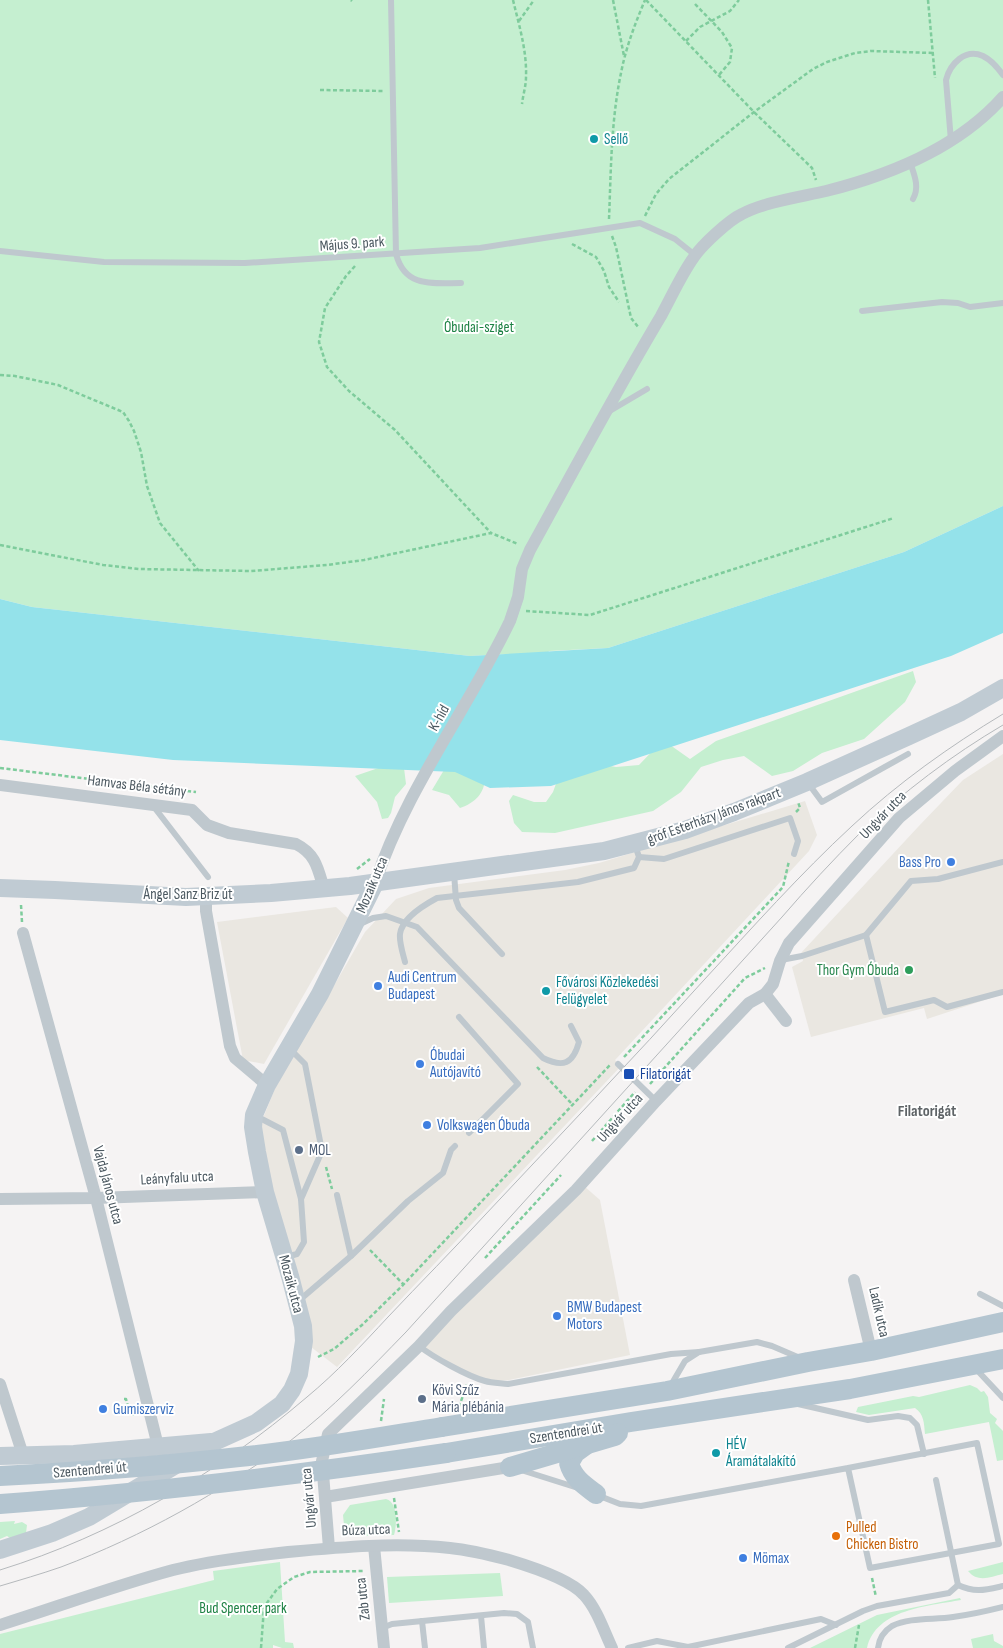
<svg xmlns="http://www.w3.org/2000/svg" width="1003" height="1648" font-family="'Sofia Sans Condensed',sans-serif">
  <rect width="100%" height="100%" fill="#f5f3f3"/>
  <g fill="#eae7e1">
    <path d="M1003,754v240l-76,25 -3,-11 -113,29 -19,-70 11,-6 -2,-8 117,-126 45,-47z"/>
    <path d="M805,801l12,34 -8,16 -193,208 -1,1 6,6 -284,301 -26,-20 -47,-181 -5,-38 17,-42 89,-154 31,-33 33,-11 136,-18 34,-7z"/>
    <path d="M336,907l12,11 -84,146 -21,-4 -26,-138z"/>
    <path d="M584,1186l16,14 30,155 -121,25 -23,2 -67,-36z"/>
  </g>
  <g fill="#c5efd0">
    <path d="M0,0h1003v506l-99,46 -296,96 -59,3 -3,6 -37,-3 -39,2 -438,-49 -32,-8z"/>
    <path d="M913,671l3,11 -11,20 -41,37 -42,14 -29,18 -21,5 -28,-20 -21,4 -22,7 -20,25 -28,19 -98,22 -33,-1 -8,-9 -5,-22 4,-6 21,7h12l7,-10 8,-22 21,-9 34,6 23,-2 24,-25 27,19 26,-18z"/>
    <path d="M390,764l14,4 2,16 -11,13 -4,16 -3,5 -6,1 -5,-17 -22,-26z"/>
    <path d="M447,765l38,12c0,16 -10,26 -25,31l-11,-13 -17,-5z"/>
    <path d="M970,1385l7,3 4,4 3,-1 4,6 2,16 7,6 -2,4 8,8v29l-6,1 -8,-39 -64,12c-1,-11 -1,-20 -10,-26l-46,7 -13,-3 2,-5 55,-11 6,1z"/>
    <path d="M386,1499c12,3 11,26 8,36l-38,1 -7,-4 -5,-7 -1,-10 7,-10z"/>
    <path d="M15,1521l-1,3 8,-2 5,3 -1,8 -16,5 -3,-2 -7,3v-17z"/>
    <path d="M280,1562l5,80 8,1 1,5h-12l-9,-3v3h-273v-14l214,-54 -1,-9z"/>
    <path d="M1003,1562v12c-13,3 -25,9 -35,-3z"/>
    <path d="M500,1573l3,23 -114,7 -2,-26z"/>
    <path d="M960,1598l1,2c-33,6 -85,9 -94,48h-57l67,-33z"/>
    <path d="M993,1634l1,7 9,5v2h-30l-2,-9z"/>
  </g>
  <path fill="#94e2ea" d="M1003,506v127l-52,23 -31,10 -369,120 -61,2 -35,-16 -282,-12 -173,-20v-141l32,8 438,49 138,-8 296,-96z"/>
  <g fill="none" stroke-linecap="round" stroke-linejoin="round">
    <g stroke="#7ecc9c" stroke-width="2.5" stroke-dasharray="4 2.5" stroke-linecap="butt">
      <path d="M351,0l1,1"/>
      <path d="M513,0c6,25 14,51 13,77 0,9 -3,18 -4,27"/>
      <path d="M613,0l11,56"/>
      <path d="M646,0l108,112 58,56 4,12"/>
      <path d="M928,0l7,78"/>
      <path d="M695,4l27,28 10,16 -2,14 -11,13"/>
      <path d="M519,21l15,-21"/>
      <path d="M686,41l14,-14 30,-16 9,-11"/>
      <path d="M320,90l64,1"/>
      <path d="M645,216l11,-22 13,-15 85,-67 59,-43 14,-7 28,-9 16,-2 62,2"/>
      <path d="M609,219c2,-49 2,-98 12,-146 5,-26 14,-49 24,-73"/>
      <path d="M612,236l4,11 15,71 8,10"/>
      <path d="M572,244l24,13 8,14 5,16 10,15"/>
      <path d="M355,266l-9,10 -21,32 -6,34 8,25 22,24 46,39 96,103"/>
      <path d="M0,375l15,1 43,9 65,27 6,9 5,10 7,21 6,34 13,37 39,48"/>
      <path d="M0,545l103,20 36,4 112,2 76,-6 37,-5 127,-27 27,11"/>
      <path d="M526,611l64,4 304,-97"/>
      <path d="M0,768l196,24"/>
      <path d="M796,812l4,-4 -2,-6"/>
      <path d="M357,869l13,-10"/>
      <path d="M21,905l1,17"/>
      <path d="M624,1057l159,-170 6,-26"/>
      <path d="M537,1067l35,37"/>
      <path d="M650,1084l95,-106 20,-10"/>
      <path d="M592,1141l43,-49"/>
      <path d="M326,1167l6,22"/>
      <path d="M370,1250l33,34"/>
      <path d="M485,1258l76,-83"/>
      <path d="M318,1357l16,-8 28,-24 41,-40 207,-220"/>
      <path d="M124,1399h2l4,16 7,-1"/>
      <path d="M459,1407l8,-23"/>
      <path d="M381,1421l3,-22"/>
      <path d="M394,1498l5,34"/>
      <path d="M872,1578l4,19"/>
      <path d="M261,1648l3,-41 13,-18 17,-12 16,-5 55,-1"/>
      <path d="M855,1648l4,-23"/>
    </g>
    <g stroke="#bfc8ce" stroke-width="6">
      <path d="M391,0l5,254c9,34 36,29 65,29"/>
      <path d="M951,141l-5,-61c4,-16 19,-32 37,-24 8,4 15,12 20,19"/>
      <path d="M910,162c4,12 10,25 3,37"/>
      <path d="M0,251l104,11 141,1 235,-15 160,-25 35,16 20,16"/>
      <path d="M862,311l80,-9 16,1 12,4 33,-4"/>
      <path d="M608,412l39,-23"/>
      <path d="M808,783l14,19 86,-48"/>
      <path d="M154,807l54,70"/>
      <path d="M639,857l25,2 126,-41 8,23 -4,13"/>
      <path d="M454,873l2,27 3,8 43,46"/>
      <path d="M360,924l13,-6 13,-2 31,11 126,131c20,10 30,6 36,-16l-8,-16"/>
      <path d="M866,935l19,77 49,-12 13,7 56,-15"/>
      <path d="M781,960l21,-4 64,-21 45,-54 27,-2 65,-17"/>
      <path d="M405,962c-2,-8 -6,-20 -5,-28 2,-16 24,-29 37,-36l141,-16 56,-14 5,-11 -4,-12"/>
      <path d="M459,1017l59,67 -49,49"/>
      <path d="M289,1048l16,16 17,87 -21,48"/>
      <path d="M618,1064l38,37"/>
      <path d="M256,1116l27,14 18,69 3,43 -7,12 -11,3"/>
      <path d="M337,1195l14,61"/>
      <path d="M980,1294l23,12"/>
      <path d="M297,1300l5,-2 49,-42 57,-55 35,-28 8,-23 4,-4"/>
      <path d="M419,1346c14,11 48,30 66,35 7,2 16,2 23,3l163,-30 28,-2"/>
      <path d="M976,1369l27,29"/>
      <path d="M671,1385l14,-24 14,-9 58,-10 15,4 28,12"/>
      <path d="M798,1404l70,16 30,-4 12,2 7,7 7,29"/>
      <path d="M521,1470l57,18"/>
      <path d="M936,1480l22,105"/>
      <path d="M597,1495l23,9 21,2 207,-38 129,-25 22,101 -129,24 -22,-100"/>
      <path d="M958,1585c17,8 27,5 45,1"/>
      <path d="M481,1616l3,32"/>
      <path d="M422,1621l3,27"/>
      <path d="M382,1628l10,-4 112,-11 13,1 11,8 5,26"/>
      <path d="M628,1648l29,-7 31,6 133,-28 15,6"/>
      <path d="M788,1648l75,-37 14,-5 72,-13 9,-8"/>
      <path d="M878,1648c1,-9 6,-17 14,-22 18,-9 42,-6 61,-9 17,-2 34,-6 50,-10"/>
    </g>
    <g stroke="#bfc8ce" stroke-width="12">
      <path d="M0,785l192,25 15,15 22,8 67,11c20,10 22,25 28,45"/>
      <path d="M375,883c31,-94 93,-174 135,-262l8,-24 4,-28 8,-19c43,-78 85,-157 131,-234 11,-20 20,-41 33,-59 8,-12 35,-37 48,-43 23,-12 58,-17 84,-23 64,-16 132,-43 177,-94"/>
      <path d="M206,897v14l24,135 5,12 32,27"/>
      <path d="M23,933l73,265 62,248"/>
      <path d="M765,994l21,27"/>
      <path d="M0,1199l96,-1 169,-6"/>
      <path d="M854,1280l17,71"/>
      <path d="M0,1384l23,71"/>
      <path d="M325,1497l185,-30"/>
      <path d="M374,1546l10,102"/>
      <path d="M329,1548l-7,-87 6,-27 91,-88 32,-35 125,-121 80,-89 93,-98 16,-9 8,-10 7,-23 9,-18 110,-125 56,-47 48,-35"/>
      <path d="M0,1625c57,-18 114,-39 173,-55 35,-9 78,-14 115,-18 54,-5 108,-10 162,-4 20,2 40,7 59,12 20,6 61,19 75,35 13,14 20,36 28,53"/>
    </g>
    <g stroke="#c0cbd3" stroke-width="18">
      <path d="M0,888l55,2 131,7 85,-4 79,-7 254,-35 81,-21 49,-18 73,-30 102,-46 52,-24 42,-24"/>
      <path d="M0,1456l74,-2 137,-12"/>
      <path d="M0,1550l52,-17 37,-16 125,-75 42,-19 26,-19 10,-14 7,-16 5,-33 -1,-15 -13,-50 -25,-84 -8,-40 -4,-25 1,-12 13,-30 53,-91 55,-111"/>
    </g>
    <g stroke="#b4c5d0" stroke-width="20">
      <path d="M442,1427l225,-36 141,-29 63,-11 132,-29"/>
      <path d="M586,1445l-11,8 -6,10c4,15 15,22 27,31"/>
      <path d="M446,1453l185,-31 219,-33 153,-30"/>
      <path d="M510,1467l105,-31 3,-3"/>
    </g>
    <g stroke="#b5b9bc" stroke-width="1">
      <path d="M0,1570c113,-35 217,-96 307,-173 29,-24 55,-52 81,-80 32,-34 65,-67 97,-102 73,-78 147,-155 219,-235 48,-52 96,-106 148,-154 46,-43 98,-80 151,-112"/>
      <path d="M0,1586c20,-6 41,-12 61,-19 82,-31 159,-74 229,-126 42,-32 79,-71 116,-109l376,-415c25,-29 51,-57 78,-84 43,-41 92,-78 143,-108"/>
    </g>
    <g stroke="#b4c5d0" stroke-width="20">
      <path d="M0,1476c80,-4 160,-10 239,-19 68,-7 135,-19 203,-30"/>
      <path d="M0,1504c149,-11 298,-29 446,-51"/>
    </g>
  </g>
  <g fill="#0f9aa8" stroke="#fff" stroke-width="2">
    <circle cx="594" cy="139" r="5"/>
    <circle cx="546" cy="991" r="5"/>
    <circle cx="716" cy="1453" r="5"/>
  </g>
  <g fill="#3f7fe0" stroke="#fff" stroke-width="2">
    <circle cx="951" cy="862" r="5"/>
    <circle cx="378" cy="986" r="5"/>
    <circle cx="420" cy="1064" r="5"/>
    <circle cx="427" cy="1125" r="5"/>
    <circle cx="557" cy="1316" r="5"/>
    <circle cx="103" cy="1409" r="5"/>
    <circle cx="743" cy="1558" r="5"/>
  </g>
  <circle fill="#2e9e5b" stroke="#fff" stroke-width="2" cx="909" cy="970" r="5"/>
  <rect fill="#1a4fb4" stroke="#fff" stroke-width="2" x="623" y="1068" width="12" height="12" rx="2.5"/>
  <g fill="#5c6f8a" stroke="#fff" stroke-width="2">
    <circle cx="299" cy="1150" r="5"/>
    <circle cx="422" cy="1399" r="5"/>
  </g>
  <circle fill="#e8710a" stroke="#fff" stroke-width="2" cx="836" cy="1536" r="5"/>
  <g text-anchor="middle" dominant-baseline="central" stroke-width="4" stroke-linejoin="round" paint-order="stroke">
    <g font-size="15" fill="#0d838f" stroke="#fff" text-anchor="start">
      <text x="604" y="139">Sellő</text>
      <text x="556" y="982">Fővárosi Közlekedési<tspan x="556" dy="17">Felügyelet</tspan></text>
      <text x="726" y="1444">HÉV<tspan x="726" dy="17">Áramátalakító</tspan></text>
    </g>
    <g font-size="15" fill="#4b5860" stroke="#fff">
      <text transform="translate(352 244) rotate(-4)">Május 9. park</text>
      <text transform="translate(439 718) rotate(-61)">K-híd</text>
      <text transform="translate(137 786) rotate(7)">Hamvas Béla sétány</text>
      <text transform="translate(883 815) rotate(-46)">Ungvár utca</text>
      <text transform="translate(714 816) rotate(-20)">gróf Esterházy János rakpart</text>
      <text transform="translate(372 885) rotate(-67)">Mozaik utca</text>
      <text x="188" y="894">Ángel Sanz Briz út</text>
      <text transform="translate(620 1118) rotate(-48)">Ungvár utca</text>
      <text transform="translate(177 1178) rotate(-3)">Leányfalu utca</text>
      <text transform="translate(108 1185) rotate(75)">Vajda János utca</text>
      <text transform="translate(291 1284) rotate(75)">Mozaik utca</text>
      <text transform="translate(879 1312) rotate(77)">Ladik utca</text>
      <text transform="translate(566 1433) rotate(-9)">Szentendrei út</text>
      <text transform="translate(90 1470) rotate(-5)">Szentendrei út</text>
      <text transform="translate(309 1498) rotate(-95)">Ungvár utca</text>
      <text transform="translate(366 1530) rotate(-2)">Búza utca</text>
      <text transform="translate(363 1599) rotate(-96)">Zab utca</text>
    </g>
    <g font-size="15" fill="#1c8143" stroke="#fff">
      <text x="479" y="327">Óbudai-sziget</text>
      <text x="243" y="1608">Bud Spencer park</text>
    </g>
    <g font-size="15" fill="#366cbe" stroke="#fff" text-anchor="start">
      <text x="941" y="862" text-anchor="end">Bass Pro</text>
      <text x="388" y="977">Audi Centrum<tspan x="388" dy="17">Budapest</tspan></text>
      <text x="430" y="1055">Óbudai<tspan x="430" dy="17">Autójavító</tspan></text>
      <text x="437" y="1125">Volkswagen Óbuda</text>
      <text x="567" y="1307">BMW Budapest<tspan x="567" dy="17">Motors</tspan></text>
      <text x="113" y="1409">Gumiszerviz</text>
      <text x="753" y="1558">Mömax</text>
    </g>
    <g font-size="15" fill="#27864d" stroke="#fff" text-anchor="end">
      <text x="899" y="970">Thor Gym Óbuda</text>
    </g>
    <g font-size="15" fill="#164399" stroke="#fff" text-anchor="start">
      <text x="640" y="1074">Filatorigát</text>
    </g>
    <g font-size="15" fill="#4e5e75" stroke="#fff" text-anchor="start">
      <text x="309" y="1150">MOL</text>
      <text x="432" y="1390">Kövi Szűz<tspan x="432" dy="17">Mária plébánia</tspan></text>
    </g>
    <g font-size="15" fill="#c56008" stroke="#fff" text-anchor="start">
      <text x="846" y="1527">Pulled<tspan x="846" dy="17">Chicken Bistro</tspan></text>
    </g>
    <g font-size="16" font-weight="bold" fill="#5f6467" stroke="#fff">
      <text x="927" y="1111">Filatorigát</text>
    </g>
  </g>
</svg>
